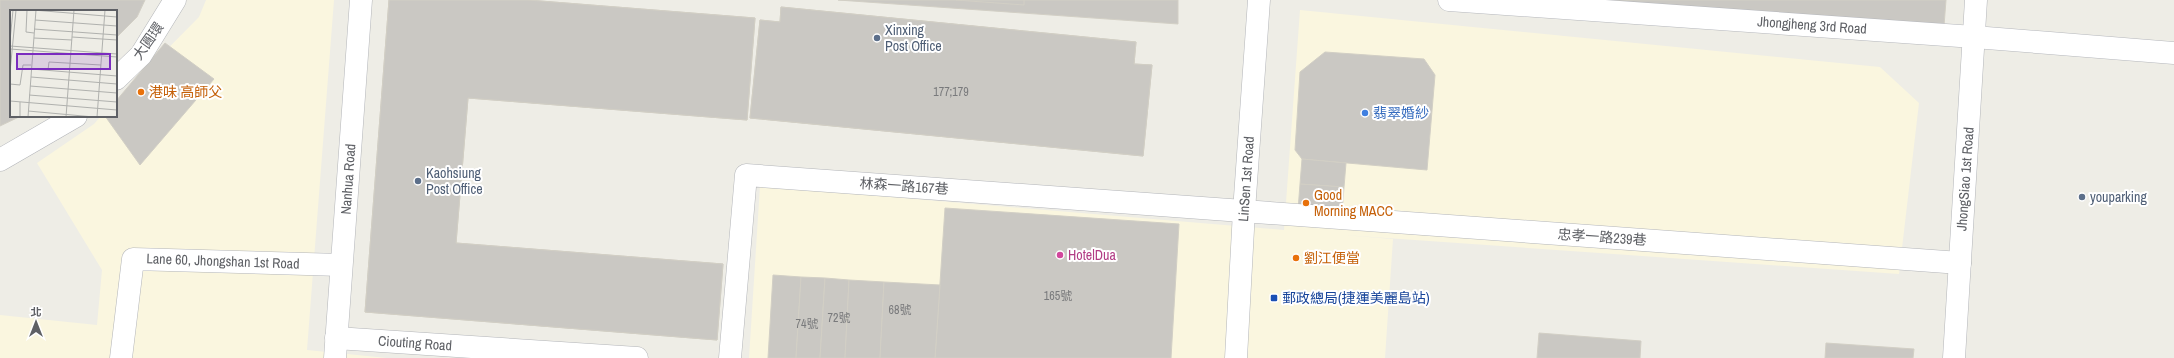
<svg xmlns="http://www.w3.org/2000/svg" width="2174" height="358" font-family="'Archivo Narrow','Noto Sans TC',sans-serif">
  <rect width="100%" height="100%" fill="#eeede6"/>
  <g fill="#faf6df">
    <path d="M206,0h128l-27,350 80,8h-387v-43l97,10 5,-55 -65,-107 57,-39 7,-8h15v-15l83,-84z"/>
    <path d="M1300,10l580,57 39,36 -20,171 -556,-39 50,4 -8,119h-636l11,-172 524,44z"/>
  </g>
  <g fill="#cac8c3" stroke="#d2cfc5">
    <path d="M0,0h88l-5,11h-72v62l-11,4z"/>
    <path d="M0,0h145l-8,17 -21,21v-27h-105v105h10l-21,10z"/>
    <path d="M389,0h139l227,18 -8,102 -279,-22 -12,145 267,21 -6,76 -352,-28z"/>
    <path d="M389,0h139l227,18 -8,102 -279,-22 -12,145 267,21 -6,76 -352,-28z"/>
    <path d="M838,0h340v24z"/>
    <path d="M956,0h68v5z"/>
    <path d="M1591,0h355l-2,26z"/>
    <path d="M781,7l355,35 -2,22 18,1 -9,91 -393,-38 10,-98 20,2z"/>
    <path d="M781,7l355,35 -2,22 18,1 -9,91 -393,-38 10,-98 20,2z"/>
    <path d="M165,43l49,36 -74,86 -35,-49h11v-15z"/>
    <path d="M1325,52l99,7 11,16 -8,95 -125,-11 -7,-9 5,-78z"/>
    <path d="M1302,159l44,4 -2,24 -44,-3z"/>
    <path d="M1300,184l44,3 -2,26 -44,-3z"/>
    <path d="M945,208l234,16 -8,134h-236z"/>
    <path d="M773,275l28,2 -5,81h-28z"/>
    <path d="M801,277l24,1 -5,80h-24z"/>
    <path d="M825,278l24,2 -4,78h-25z"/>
    <path d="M849,280l35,2 -4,76h-35z"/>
    <path d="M884,282l56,3 -5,73h-55z"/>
    <path d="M1539,333l102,8 -1,17h-103z"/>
    <path d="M1826,343l88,6 -1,9h-88z"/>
  </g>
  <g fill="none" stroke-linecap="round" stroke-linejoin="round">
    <g stroke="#b3b5b9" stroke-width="23">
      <g id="street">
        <path d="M116,79l25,-24 34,-55"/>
        <path d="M0,160l76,-44"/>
        <path d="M336,338l301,20"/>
        <path d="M121,358l12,-99 208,6"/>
        <path d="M335,358l26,-358"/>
        <path d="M730,358l16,-183 1214,88"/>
        <path d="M1236,358l8,-147 15,-211"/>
        <path d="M1954,358l22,-358"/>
      </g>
    </g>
    <g stroke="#b5b7bc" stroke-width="23">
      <path id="secondary" d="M1449,0l525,37 200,16"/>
    </g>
    <use href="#street" stroke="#fff" stroke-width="22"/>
    <use href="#secondary" stroke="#fff" stroke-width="22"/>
  </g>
  <g fill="#5c6f8a" stroke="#fff" stroke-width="1.5">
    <circle cx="877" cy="38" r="4"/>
    <circle cx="418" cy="181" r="4"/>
    <circle cx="2082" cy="197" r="4"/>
  </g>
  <g fill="#e8710a" stroke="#fff" stroke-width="1.5">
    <circle cx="141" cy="92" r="4"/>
    <circle cx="1306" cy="203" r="4"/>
    <circle cx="1296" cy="258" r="4"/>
  </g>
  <circle fill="#3f7fe0" stroke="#fff" stroke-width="1.5" cx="1365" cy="113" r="4"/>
  <circle fill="#d1479c" stroke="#fff" stroke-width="1.5" cx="1060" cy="255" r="4"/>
  <rect fill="#1a4fb4" stroke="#fff" stroke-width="1.5" x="1270" y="294" width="8" height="8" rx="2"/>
  <g text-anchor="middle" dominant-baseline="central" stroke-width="4" stroke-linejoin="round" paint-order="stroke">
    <g font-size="12" fill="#797a7c">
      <text x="951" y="92">177;179</text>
      <text x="1058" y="296">165號</text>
      <text x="900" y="310">68號</text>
      <text x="839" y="318">72號</text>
      <text x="807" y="324">74號</text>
    </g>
    <g font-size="14" fill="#5e6065" stroke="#fff">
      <text transform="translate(1812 25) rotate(4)">Jhongjheng 3rd Road</text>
      <text transform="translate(148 41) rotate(-55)">大圓環</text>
      <text transform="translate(348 179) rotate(-86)">Nanhua Road</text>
      <text transform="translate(1246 179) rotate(-86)">LinSen 1st Road</text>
      <text transform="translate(1965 179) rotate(-86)">JhongSiao 1st Road</text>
      <text transform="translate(904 186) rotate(4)">林森一路167巷</text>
      <text transform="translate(1602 237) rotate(4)">忠孝一路239巷</text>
      <text transform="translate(223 261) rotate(2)">Lane 60, Jhongshan 1st Road</text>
      <text transform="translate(415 343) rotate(4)">Ciouting Road</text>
    </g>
    <g font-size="14" fill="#4e5e75" stroke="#fff" text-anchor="start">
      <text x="885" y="30">Xinxing<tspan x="885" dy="16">Post Office</tspan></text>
      <text x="426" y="173">Kaohsiung<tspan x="426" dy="16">Post Office</tspan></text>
      <text x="2090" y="197">youparking</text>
    </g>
    <g font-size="14" fill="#c56008" stroke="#fff" text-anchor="start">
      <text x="149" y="92">港味 高師父</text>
      <text x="1314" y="195">Good<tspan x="1314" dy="16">Morning MACC</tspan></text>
      <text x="1304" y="258">劉江便當</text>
    </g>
    <g font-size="14" fill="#366cbe" stroke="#fff" text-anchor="start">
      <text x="1373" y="113">翡翠婚紗</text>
    </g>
    <g font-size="14" fill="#b23c85" stroke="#fff" text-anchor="start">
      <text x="1068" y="255">HotelDua</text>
    </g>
    <g font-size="14" fill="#164399" stroke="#fff" text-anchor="start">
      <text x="1282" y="298">郵政總局(捷運美麗島站)</text>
    </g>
  </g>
  <g transform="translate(10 10)">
    <rect width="107" height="107" fill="#eeede6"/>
    <path fill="none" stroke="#b0b1ae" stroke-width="1" d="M17,0l-1,22 8,1M23,0l84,7M25,10l82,6M24,19l83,6M62,27l45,3M24,28l38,2M0,31l3,-31M0,36l107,8M0,39l107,8M21,59l86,7M38,60l1,-8 52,3M0,62l6,-62M21,67l86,7M0,74l10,1 3,-20h8M20,76l87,7M19,85l88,7M0,91l107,9M18,101l66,6M10,107v-15M18,107l8,-107M56,107l8,-107M87,107l8,-107"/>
    <path fill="#7b2cbf" fill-opacity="0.15" stroke="#7b2cbf" stroke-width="2" d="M7,44h93v15h-93z"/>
    <rect width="107" height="107" fill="none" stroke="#5e6065" stroke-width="2"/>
  </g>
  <g transform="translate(36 322)" stroke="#ffffff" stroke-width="3" paint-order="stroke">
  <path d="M0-3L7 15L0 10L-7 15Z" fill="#5e6065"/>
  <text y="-6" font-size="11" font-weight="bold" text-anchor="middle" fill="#5e6065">北</text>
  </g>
</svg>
